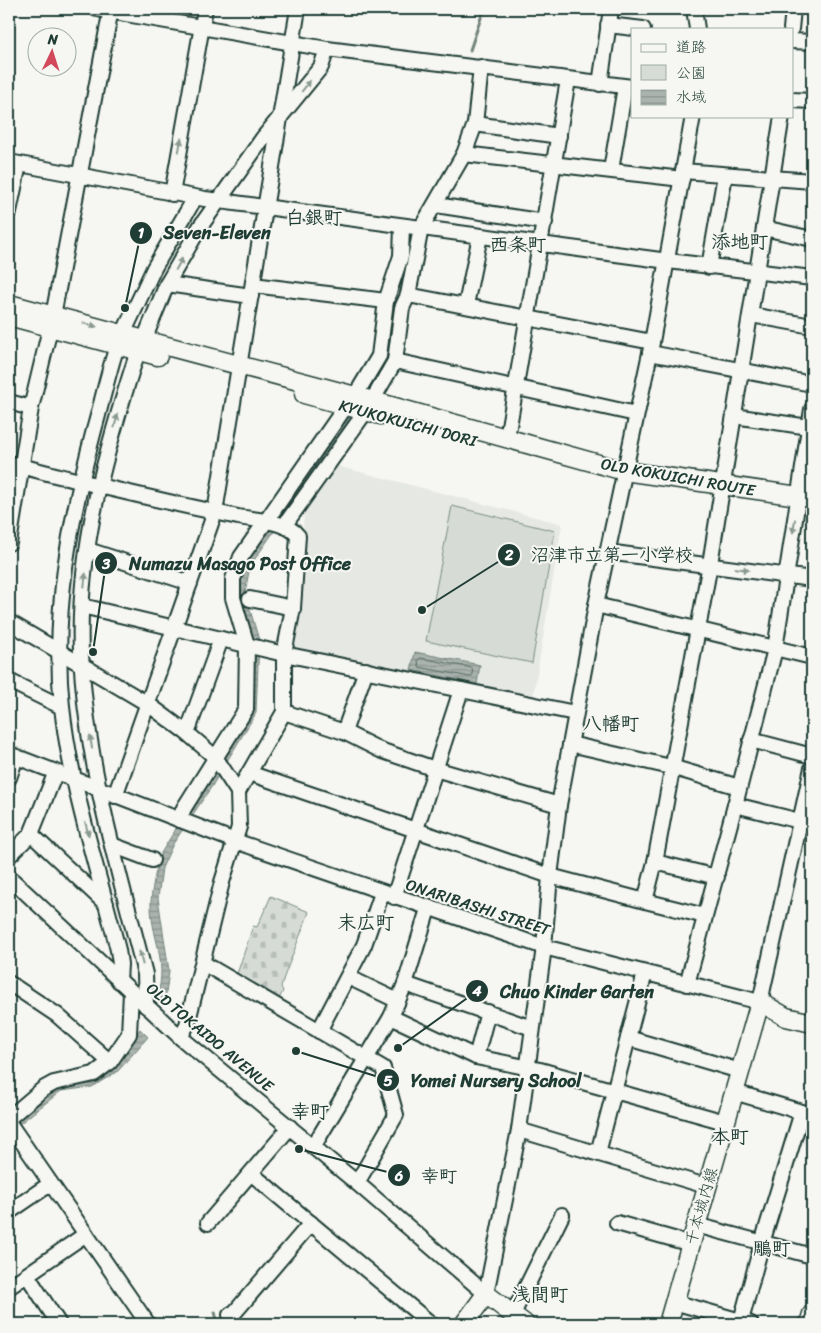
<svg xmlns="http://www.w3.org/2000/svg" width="821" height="1333" font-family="Sriracha,'Klee One',sans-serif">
  <defs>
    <pattern id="cemetery-stones" width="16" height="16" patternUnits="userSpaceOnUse" patternTransform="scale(1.25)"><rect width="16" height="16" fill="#d6dbd6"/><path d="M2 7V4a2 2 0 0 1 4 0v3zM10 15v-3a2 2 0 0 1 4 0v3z" fill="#b7bdb8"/></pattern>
    <pattern id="water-rules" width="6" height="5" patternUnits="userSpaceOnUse" patternTransform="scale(1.25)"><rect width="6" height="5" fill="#aab3ae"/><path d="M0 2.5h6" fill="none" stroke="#8a938e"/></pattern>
  </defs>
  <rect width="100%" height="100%" fill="#f6f6f2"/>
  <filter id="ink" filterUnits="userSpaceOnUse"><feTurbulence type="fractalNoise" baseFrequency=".02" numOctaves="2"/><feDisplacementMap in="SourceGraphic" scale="10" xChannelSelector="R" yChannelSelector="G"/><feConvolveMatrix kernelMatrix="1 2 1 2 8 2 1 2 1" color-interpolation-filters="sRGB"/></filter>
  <g filter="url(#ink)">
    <path fill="#e6e8e4" d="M337,466l225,58 -29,173 -242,-50 10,-73 3,-61z"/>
    <path fill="url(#cemetery-stones)" stroke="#7a8c85" d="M271,896l38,16 -25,65 -3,10 2,4 -5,10 -42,-24 17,-51 4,1z"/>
    <path fill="#d6dbd6" stroke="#7a8c85" d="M452,506l103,25 -23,132 -106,-22z"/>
    <g fill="url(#water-rules)" stroke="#72847d">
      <path d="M405,232h8v14l-21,107 -17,33 -125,180 -5,27 14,47 -3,73 -44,73 -39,58 -11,24 -4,30 11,73 -4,30 -8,-4c12,-38 -7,-61 -6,-95 1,-16 5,-33 10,-49l87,-142 -13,-116 3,-20 11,-21 118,-170z"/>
      <path d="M415,652l65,13 -3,19 -66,-14z"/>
      <path d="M140,1029l8,8 -30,34 -26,16 -31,4 -52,41v-8l44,-35 28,-7 51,-41z"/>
    </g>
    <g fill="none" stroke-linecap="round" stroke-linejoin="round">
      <path stroke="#576c65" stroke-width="1" d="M421,658l51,10 1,7 -3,2 -51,-10 -1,-7z"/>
      <g stroke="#72847d" stroke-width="3">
        <path d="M470,50l14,-41"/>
        <path d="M215,1312l3,12"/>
      </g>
      <g stroke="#1f3d34" stroke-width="18">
        <g id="minor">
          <path d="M97,9l230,40 305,38"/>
          <path d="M694,9l3,20"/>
          <path d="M608,25l35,4"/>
          <path d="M791,29l2,-20"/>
          <path d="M792,41l20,1"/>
          <path d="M600,84l11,-75"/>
          <path d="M792,100l20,1"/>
          <path d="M475,124l84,12"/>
          <path d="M464,154l218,25"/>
          <path d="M9,162l196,37 463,62 144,17"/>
          <path d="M611,170l14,-83"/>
          <path d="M683,171l129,10"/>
          <path d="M172,194l33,-185"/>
          <path d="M436,205l109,17"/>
          <path d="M9,212l10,-48"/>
          <path d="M764,228l48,11"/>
          <path d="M709,267l16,-92"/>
          <path d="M167,284l84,12"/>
          <path d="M253,285l133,16"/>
          <path d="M408,295l244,47"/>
          <path d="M466,305l14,-69"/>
          <path d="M751,315l61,11"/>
          <path d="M123,334l31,-66 41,-70"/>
          <path d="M144,340l23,-56 33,-57 63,-89 58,-71 6,-18"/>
          <path d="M117,346c-9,27 -15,56 -23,84 -24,91 -42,181 -32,277 9,82 36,163 56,243l2,14 -1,17"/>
          <path d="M138,351c-31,95 -61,199 -57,300 4,110 37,217 64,323l1,32"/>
          <path d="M650,353l162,31"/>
          <path d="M395,361l241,53"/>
          <path d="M355,396l24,-40 7,-55 15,-45 1,-30"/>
          <path d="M372,401l23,-40 7,-53 6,-13 13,-67 43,-74 11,-30 6,-57"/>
          <path d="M9,402l22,6"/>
          <path d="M734,416l75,11"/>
          <path d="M507,438l61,-358"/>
          <path d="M9,463c75,20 152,38 229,54 17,3 50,4 60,19l-5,72 -9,46v58l-46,80"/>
          <path d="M284,526l82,-115"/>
          <path d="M9,543l22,-135 22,-92 58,-307"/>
          <path d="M88,550l102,33"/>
          <path d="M607,552l205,27"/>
          <path d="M250,599l43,9"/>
          <path d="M596,605l216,52"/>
          <path d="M82,606l202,48 291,59"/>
          <path d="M9,622l139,82 39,29 28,24 23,35 1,35 -17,55 -35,143 -7,12"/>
          <path d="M9,681l53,26"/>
          <path d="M284,712l60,20 36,18 55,19 124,36"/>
          <path d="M344,732l22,-62"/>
          <path d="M187,733l34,-94"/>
          <path d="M751,740l61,16"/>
          <path d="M570,744l101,23 68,20"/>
          <path d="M9,754l226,87 309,106 216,55 52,-234"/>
          <path d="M249,773l301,103 95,25 10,-39 55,-298 72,-448"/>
          <path d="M9,778l7,-21"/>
          <path d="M115,796l100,-284 83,-503"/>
          <path d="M735,805l77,19"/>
          <path d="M179,820l5,-12 62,-99 1,-64 -14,-47v-19l8,-22 105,-151"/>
          <path d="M31,834l75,70"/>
          <path d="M112,845l40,15"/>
          <path d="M9,856l22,-22 24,-60"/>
          <path d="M655,862l62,15"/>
          <path d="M9,877l171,160 177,146 129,111 33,-164 25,-183 6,-71 9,-71 37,-200 54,-252 43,-237"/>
          <path d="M394,897l67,-207"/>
          <path d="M645,901l60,15"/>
          <path d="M203,963l180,105 13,47 -39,68"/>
          <path d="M348,977l50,24"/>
          <path d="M9,983l48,32 53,47"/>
          <path d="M405,984l127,44"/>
          <path d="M687,984l48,-179 40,-156 37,-240"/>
          <path d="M391,1017l85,40 64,13 185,52"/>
          <path d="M319,1031l45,-86 18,-52"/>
          <path d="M628,1038l112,33"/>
          <path d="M476,1057l12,-45"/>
          <path d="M734,1092l78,23"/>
          <path d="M9,1118l34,-29 11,-6 40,-9 16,-12 19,-28 2,-42"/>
          <path d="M9,1123l139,201"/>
          <path d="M519,1130l187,56"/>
          <path d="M313,1147l78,-130 14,-33 23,-75"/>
          <path d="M598,1153l47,-180"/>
          <path d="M252,1174l179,150"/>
          <path d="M9,1212l41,-28"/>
          <path d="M208,1223l82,-96"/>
          <path d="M617,1223l74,21"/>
          <path d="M696,1225l116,31"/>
          <path d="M27,1275l32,49"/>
          <path d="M9,1287l77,-53"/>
          <path d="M674,1302l77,22"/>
          <path d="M513,1314l49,-99"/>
          <path d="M230,1315l5,-3 76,-89"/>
          <path d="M741,1321l21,-78 40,-131"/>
        </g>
      </g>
      <g stroke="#1f3d34" stroke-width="21">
        <g id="major">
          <path d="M9,304l346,92 269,75 188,27"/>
          <path d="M9,316l149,40"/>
          <path d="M304,394l76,21"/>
          <path d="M760,1002l26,15 26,6"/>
          <path d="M464,1324l22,-30 39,30"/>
          <path d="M668,1324l92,-322"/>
          <path d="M809,1324l3,-10"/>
        </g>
      </g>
      <use href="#minor" stroke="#f6f6f2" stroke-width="14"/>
      <use href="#major" stroke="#f6f6f2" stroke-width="18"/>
    </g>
    <defs><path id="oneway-solid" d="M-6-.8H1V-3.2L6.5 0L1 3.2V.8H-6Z" transform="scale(1.25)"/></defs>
    <g fill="#8a9a93">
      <use href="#oneway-solid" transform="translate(306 86) rotate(-52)"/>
      <use href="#oneway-solid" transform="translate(180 145) rotate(-80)"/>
      <use href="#oneway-solid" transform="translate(179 264) rotate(-61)"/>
      <use href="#oneway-solid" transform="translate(90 325) rotate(14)"/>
      <use href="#oneway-solid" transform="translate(116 421) rotate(-76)"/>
      <use href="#oneway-solid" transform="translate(794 526) rotate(99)"/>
      <use href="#oneway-solid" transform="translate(742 569) rotate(8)"/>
      <use href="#oneway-solid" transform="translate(85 580) rotate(-84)"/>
      <use href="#oneway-solid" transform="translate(91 742) rotate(-99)"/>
      <use href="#oneway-solid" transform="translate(87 829) rotate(75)"/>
      <use href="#oneway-solid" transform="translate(141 958) rotate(-104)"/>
    </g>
  </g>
  <g text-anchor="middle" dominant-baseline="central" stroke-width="4" stroke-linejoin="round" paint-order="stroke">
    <g font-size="16" fill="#1f3d34" stroke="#f6f6f2">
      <text transform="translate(408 423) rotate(15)">KYUKOKUICHI DORI</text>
      <text transform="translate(678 477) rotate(10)">OLD KOKUICHI ROUTE</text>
      <text transform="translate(478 907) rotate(18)">ONARIBASHI STREET</text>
      <text transform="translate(210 1037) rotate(40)">OLD TOKAIDO AVENUE</text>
      <text transform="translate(701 1206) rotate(-74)">千本城内線</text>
    </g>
    <g font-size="19" font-weight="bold" fill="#1f3d34" stroke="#f6f6f2">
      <text x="314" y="217">白銀町</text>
      <text x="740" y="241">添地町</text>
      <text x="518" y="244">西条町</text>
      <text x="611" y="723">八幡町</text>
      <text x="366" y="922">末広町</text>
      <text x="310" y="1111">幸町</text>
      <text x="730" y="1136">本町</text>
      <text x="772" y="1248">鵰町</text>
      <text x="540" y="1294">浅間町</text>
    </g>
  </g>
  <path fill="none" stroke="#1f3d34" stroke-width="2" d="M125 308L141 233M422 610L509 555M93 652L106 563M398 1048L477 991M296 1051L388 1080M299 1149L399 1175"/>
  <g fill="#1f3d34" stroke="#f6f6f2" stroke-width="2">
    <circle cx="125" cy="308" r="5"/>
    <circle cx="422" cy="610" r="5"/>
    <circle cx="93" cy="652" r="5"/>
    <circle cx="398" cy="1048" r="5"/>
    <circle cx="296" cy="1051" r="5"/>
    <circle cx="299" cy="1149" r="5"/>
    <circle cx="141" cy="233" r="12"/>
    <circle cx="509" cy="555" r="12"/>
    <circle cx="106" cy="563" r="12"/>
    <circle cx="477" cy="991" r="12"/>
    <circle cx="388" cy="1080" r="12"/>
    <circle cx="399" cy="1175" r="12"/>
  </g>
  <g font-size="15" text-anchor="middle" font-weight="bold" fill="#fff">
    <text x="141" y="238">1</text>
    <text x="509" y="560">2</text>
    <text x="106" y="569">3</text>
    <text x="477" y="996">4</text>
    <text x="388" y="1086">5</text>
    <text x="399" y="1181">6</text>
  </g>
  <g font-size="18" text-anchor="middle" font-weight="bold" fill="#1f3d34" stroke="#f6f6f2" stroke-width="4" stroke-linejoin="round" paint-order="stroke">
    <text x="217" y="239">Seven-Eleven</text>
    <text x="612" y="561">沼津市立第一小学校</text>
    <text x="240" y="570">Numazu Masago Post Office</text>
    <text x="577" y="998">Chuo Kinder Garten</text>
    <text x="496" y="1087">Yomei Nursery School</text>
    <text x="439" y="1182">幸町</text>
  </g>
  <rect width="821" height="1333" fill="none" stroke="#f6f6f2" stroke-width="30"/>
  <rect x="15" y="15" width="791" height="1303" fill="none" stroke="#1f3d34" stroke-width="2" filter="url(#ink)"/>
  <rect x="631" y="28" width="162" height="90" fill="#f6f6f2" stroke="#a0aca6"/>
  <rect x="641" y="44" width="25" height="8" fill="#f6f6f2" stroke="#a0aca6"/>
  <text x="676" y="52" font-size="15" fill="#1f3d34">道路</text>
  <rect x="641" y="65" width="25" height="15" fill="#d6dbd6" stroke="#a0aca6"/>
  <text x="676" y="78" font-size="15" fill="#1f3d34">公園</text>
  <rect x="641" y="90" width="25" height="15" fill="url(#water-rules)" stroke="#a0aca6"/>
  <text x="676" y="102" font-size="15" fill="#1f3d34">水域</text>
  <g transform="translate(52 52) rotate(4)"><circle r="24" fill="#f6f6f2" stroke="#a0aca6"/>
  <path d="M0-4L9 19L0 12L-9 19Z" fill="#d1495b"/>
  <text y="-8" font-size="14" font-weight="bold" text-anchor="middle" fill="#1f3d34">N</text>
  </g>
</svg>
